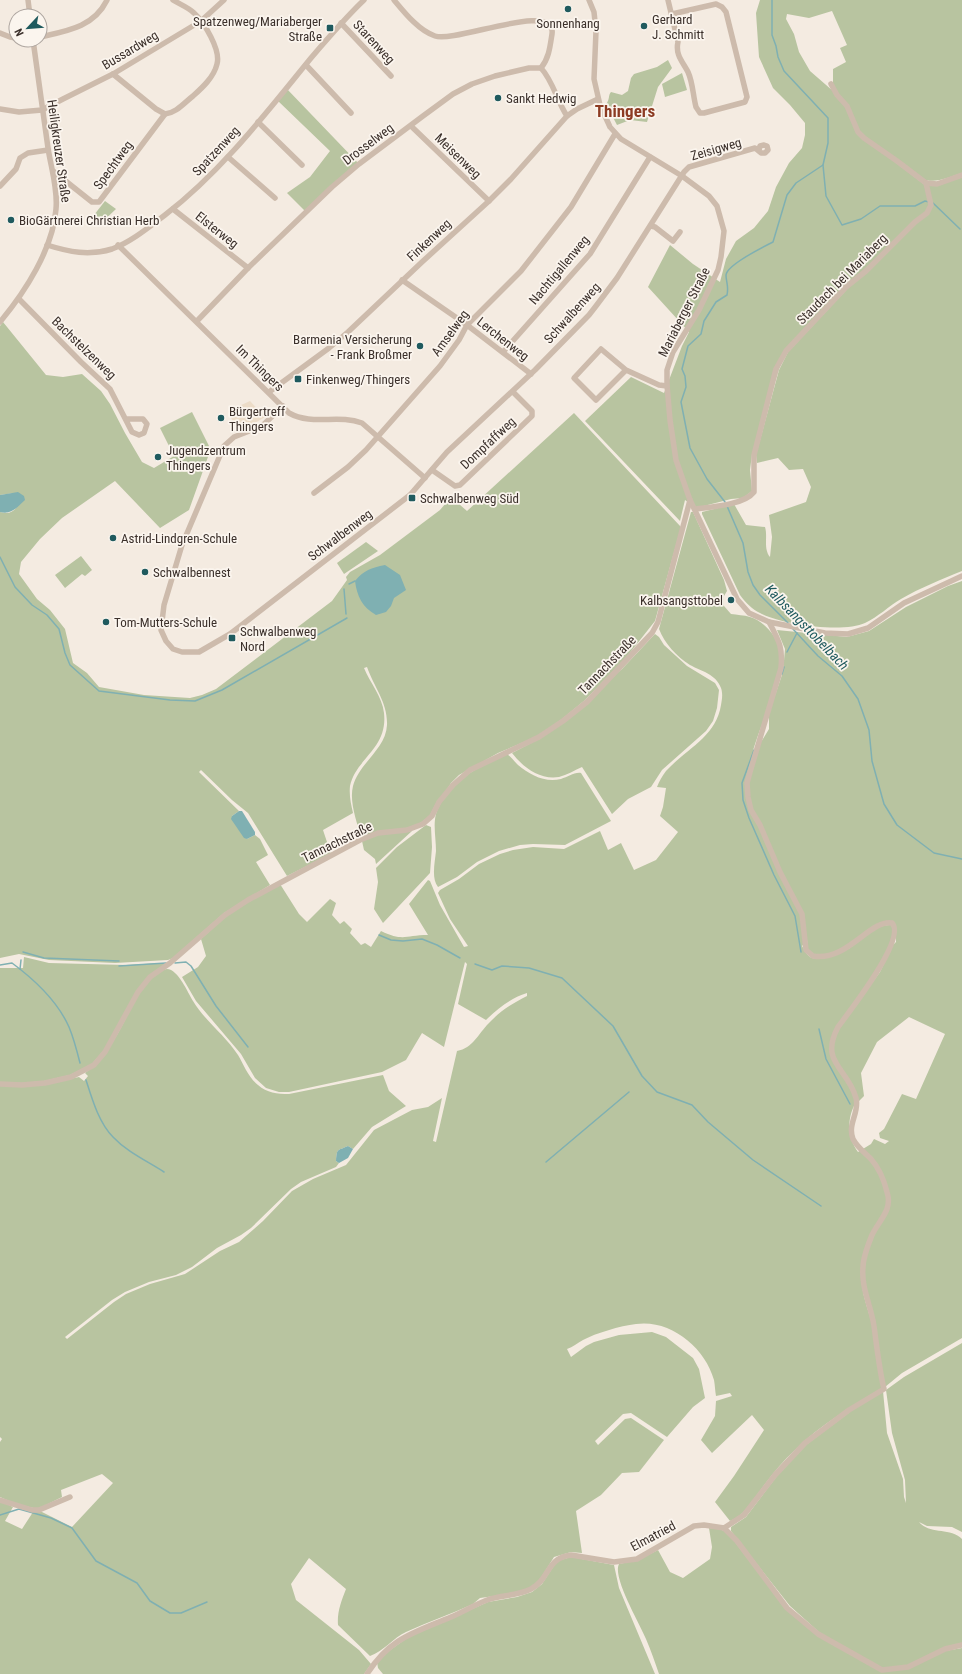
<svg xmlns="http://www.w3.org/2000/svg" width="962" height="1674" font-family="'Roboto Condensed',sans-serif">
  <rect width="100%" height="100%" fill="#f4ebe1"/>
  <g fill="#b8c4a0" fill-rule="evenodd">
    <path d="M760,0h202v173c-13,4 -26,11 -40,6l-65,-46 68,52 37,-8v394c-20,8 -42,17 -61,28 -12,7 -23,18 -36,24 -21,10 -84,2 -105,-10 -8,-4 -14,-10 -20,-18l-38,-81v-2l32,-8 12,21 19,2c3,10 -2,21 5,30l2,-20 -3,-22 37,-13 5,-15 -8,-18 -14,1 -11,-12 -21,5 -1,-8 23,-85 9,-18 62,-66 73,-72 -138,136 -33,104 -2,16 2,21 -9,7 -12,1 -35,9 -11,-8 -5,21 -95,-100 46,-44 33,16 18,-47 7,-14 -41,-45 22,-42 23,19 27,18 6,-23 10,-18 18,-13 14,-17 8,-24 13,-24 13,-15 3,-13v-12l-15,-18 -17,-17 -14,-31 -3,-44zM832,11l15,34 -7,3 6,14 -13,7v22l-23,-20 -11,-19 -5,-18 -8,-15 1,-5 22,4z"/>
    <path d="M668,60l4,8 -14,19 -11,35 -17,-2 -13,5 -11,-21c4,-4 2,-9 5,-12l11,3 6,-4 3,-13 3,-4 23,-7z"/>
    <path d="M682,73l5,17 -22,7 -3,-13z"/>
    <path d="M286,88l73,76 -53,48 -19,-19 23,-16 20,-26 -53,-51z"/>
    <path d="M105,201l11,8 -17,16 -5,-10z"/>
    <path d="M3,322l43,53 17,2 19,-3 19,17 9,13 15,29 17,29 12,6 20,-12 -14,-28 32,-16 17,34v8l-20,56 -29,18 -45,-47 -53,37 -22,21 -19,23 -2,12 18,25 13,11 15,19 8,34 14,10 12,14 45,8 46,3 12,-3 14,-6 116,-88 15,-21 -1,-3 4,-5 30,-17 60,-45 11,-13 16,14 107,-98 107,114 -26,94 -30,38 -40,41 -23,19 -24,17 -40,17 -39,22 -8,8 -21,33 -14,10 -55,11c-4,-15 -12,-35 -8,-51 6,-23 33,-37 34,-61 1,-22 -13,-38 -20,-58l-3,1c6,15 18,28 20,45 4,36 -28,45 -34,73 -1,10 1,18 3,27l-30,17 8,24 -44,22 -39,-63 -16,-13 -31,-30 -2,2 40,39 -7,5 15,23 8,-4 5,4 8,16 -12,7 14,23 -46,28 -51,45 -5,2 -53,3 -66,-3 -30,-6 -19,4v-446c8,2 12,1 17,-5l-3,-14 -14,2v-169z"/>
    <path d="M691,512h2l31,68 3,11 -3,5v10l7,8c6,1 13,1 19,3 14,4 29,21 30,36 3,25 -20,72 -27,98l8,-9 8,-13v-16l14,-41 2,-23 -8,-19 70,7 22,-6 37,-24 42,-21 14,-5v757l-60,35 -17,14c-5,-20 -6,-41 -10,-61 -3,-20 -12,-37 -11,-58 1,-11 6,-22 9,-32l-4,1c-9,21 -10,42 -4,63 2,8 5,16 7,24 3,22 5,42 10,64 -30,18 -62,37 -87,62 -11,10 -21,22 -30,34 -10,13 -19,31 -35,37l-15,-19 19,-26 30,-46 -12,-15 -40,38 -11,-13 14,-24 1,-15 16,-5 -2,-3 -14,3c-1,-5 -1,-11 -2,-16 -9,-33 -44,-61 -78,-56 -16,2 -40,9 -53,16 -6,3 -10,7 -16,9l4,8 15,-11 8,-4 25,-7 33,-3 14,5 27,21 6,11 6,29 -12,9 -26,30 -36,-24 -8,1 -28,27 3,4 27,-26 6,-1 33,22 -25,32 -17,1 -21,22 -25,16 6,42 -11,-1 -17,5 -15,24 -9,7 -15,5 -35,5 -7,6c-22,10 -45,18 -67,28 -13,6 -22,19 -36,24l-32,-31c-1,-13 3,-23 8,-36l-37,-31 -18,26 5,16 63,50 12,14 -7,10h-364v-173l13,6 -8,14 17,8 11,-17h9l30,15 41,-44 -11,-9 -41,16 1,7 -24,12 -22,-5 -16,-7v-55l2,-3 -2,-2v-351c29,1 51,-3 79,-9l5,4 4,-5 -3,-3c30,-21 40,-59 60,-89 5,-5 15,-15 22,-15 11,0 21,24 26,32 12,20 32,34 45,54 6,10 10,22 20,30 9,8 19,9 31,9l94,-19 6,16 17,15 -34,21 -19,22 -5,-3c-11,5 -11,2 -12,15l3,2 -3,4 -35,15 -10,7 -40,39 -10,7 -24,13 -25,19 -16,8 -27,7 -24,10 -13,8 -47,37 2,2 47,-37 12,-8 24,-10 35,-10 35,-23 19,-9 24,-21 29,-30 21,-12 33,-14 28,-35 38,-20 16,-3 14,-9 -9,43 3,1 21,-91c16,-3 21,-17 32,-28 11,-12 24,-20 38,-27v-3c-16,5 -29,15 -41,27l-28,-16 9,-40 -2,-2 -21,85 -22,-14 -16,27 -24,12 -93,20h-10l-13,-4 -11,-10 -14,-24 -45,-53 -14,-24 16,-10 8,-11 -5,-17 25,-23 23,-15 31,-17 19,30 8,8 23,-23 6,4 -4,12 8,9 4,-3 8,8 -2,4 11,12 4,-2 6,4 10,-16c23,11 24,4 47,4l-19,-31 19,-24 2,1 10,24 24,42 4,-1 -18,-27 -12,-26 2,-3 19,-11 20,-15 21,-10 13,-4 20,-3 31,2 36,-18 8,19 13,-7 13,27 22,-10 22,-28 -18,-16 3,-9 3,-19 -9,-1c2,-5 5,-11 9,-16 20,-22 50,-34 55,-66 1,-6 2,-11 0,-17 -5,-14 -20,-17 -31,-23 -14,-9 -25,-21 -31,-36zM887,921l5,1 4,3v17l-3,3 -13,27 -45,62 -2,-1 3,-6c18,-25 57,-70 58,-100l-3,-2c-16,-1 -29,14 -41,23 -8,5 -19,9 -29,10 -4,1 -9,1 -12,-2 -3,-2 -5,-7 -7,-10l5,-6 1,9 6,6c25,1 39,-15 59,-27 5,-3 9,-6 14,-7zM909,1017l36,17 -29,65 -14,-5 -18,35 -5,4 1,5 9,3 -4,3 -11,-5 -3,5 -13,8c-12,-16 -11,-37 0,-53l1,2 5,-5 -3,-23 16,-31z"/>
    <path d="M366,542l12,9 -34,23 -7,-11z"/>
    <path d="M81,556l11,14 -7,6 -3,-2 -17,14 -10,-13z"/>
    <path d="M655,634l4,3 5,8 23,21 28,17 4,7 -2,18 -4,13 -7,10 -44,39 -11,17 -23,12 -16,15 -30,-47c-7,3 -15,8 -23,10 -20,3 -36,-10 -47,-24l27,-14 83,-70z"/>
    <path d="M507,754c4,3 7,7 11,11 12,10 27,18 43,14 7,-2 13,-7 20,-6l30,48 -46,24 -32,-1 -13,1 -21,6 -22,11 -20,15 -19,10c-7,-9 -3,-25 -2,-36 0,-12 -3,-26 0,-37 10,-33 43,-47 71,-60z"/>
    <path d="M426,825l5,2 1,20 -2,26 -47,50 -9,-14 4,-27 -2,-14 21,-21z"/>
    <path d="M412,831l-36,33 -1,-5 -11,-9 -2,-9 15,-6z"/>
    <path d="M24,957l25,6 77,2 35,-2 5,1 -17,12 -45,74 -12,14 -22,11 -26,6 -22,2 -22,-1v-114h23z"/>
    <path d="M962,1343v189l-10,-5 -25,-1 -8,-4c11,13 31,5 43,17v105l-17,7 17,-3v26h-303c-4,-12 -8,-23 -13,-35 -6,-15 -34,-62 -27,-75l19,-4 20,-10 12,22 13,6 27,-19 2,-12 -3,-19 11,1 6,3 9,10 51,67 33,23 -29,-26 -59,-75v-4l15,-10 31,-41 29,-31 44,-34 33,-20 4,42 16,46 1,18 2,6 -1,-23 -13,-47 -6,-43 18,-13z"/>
    <path d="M571,1557l43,8 5,23 36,86h-272l-5,-6 -1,-6 5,-6 25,-18 81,-36 29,-5 15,-5 10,-8 15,-23z"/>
  </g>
  <path fill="#ecdcc8" d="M250,401l15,16 -15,9 -14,2 -8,-17z"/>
  <g fill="#7fb0b2">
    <path d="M18,492l6,4 1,4c-8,7 -13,15 -25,12v-17z"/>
    <path d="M385,565l15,10 6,15 -12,8 -3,8 -5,6 -10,3c-14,-8 -19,-19 -21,-34 9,-11 16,-13 30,-16z"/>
    <path d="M239,811h3l13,21v3l-8,4 -3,-1 -13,-19 1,-3z"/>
    <path d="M348,1146l5,3 -5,9 -9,5 -3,-2c1,-13 1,-10 12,-15z"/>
  </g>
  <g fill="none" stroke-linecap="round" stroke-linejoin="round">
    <g stroke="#7fb0b2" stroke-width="1.5">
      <path d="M823,165l3,31 16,29 19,-6 19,-13h35l10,-5 4,1"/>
      <path d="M933,203l27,26"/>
      <path d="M725,502l-18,-23 -17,-31 -9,-46 5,-15 -1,-11 -3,-7 6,-23 13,-12 3,-13 12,-19 11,-7c2,-9 -1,-13 -1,-20 1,-10 37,-28 47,-33l14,-47 9,-12 27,-18 5,-22v-25l-44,-47 -6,-14 -2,-11 -4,-11v-35"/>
      <path d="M727,506l16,37 5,29 5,13 7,10 28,28"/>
      <path d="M0,557l15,30 17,18 15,10 12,14 6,24 5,12 29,26 71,9 25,1 27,-11 125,-72"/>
      <path d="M349,584l6,-3"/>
      <path d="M344,589l2,25"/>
      <path d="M793,629l25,27 24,20 16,23 11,31 3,31 12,43 13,21 37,28 28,6"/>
      <path d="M787,652l10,-19"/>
      <path d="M782,674l2,-7"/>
      <path d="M754,750l-12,33 1,17 6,18 25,57 21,41 6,36"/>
      <path d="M379,935l12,5 12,1 19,-2 15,6 23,13"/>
      <path d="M23,952l21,6 75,3"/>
      <path d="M175,963l11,-1 5,4 25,40 32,41"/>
      <path d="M475,964l17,6 10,-4 27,2 33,10 51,48 29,50 15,16 35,13 16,17 45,38 68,46"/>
      <path d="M0,965l12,-2c23,17 45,37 57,64 5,12 8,24 11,36"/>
      <path d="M119,966l47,-3"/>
      <path d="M20,969l1,-9"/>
      <path d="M819,1029l7,30 24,45"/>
      <path d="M86,1080c6,19 13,43 27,57 14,15 34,24 51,35"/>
      <path d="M546,1162l83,-70"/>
      <path d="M0,1515l19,-6 32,9 21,10 24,33 41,22 13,18 20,12h11l26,-11"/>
    </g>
    <g stroke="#cdbbac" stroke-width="5.5">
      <path d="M28,0l2,16"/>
      <path d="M394,0c10,12 25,31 41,36 21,7 122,-36 117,-2 -2,13 -3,24 -11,34"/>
      <path d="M589,0l5,12 2,19 -2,48 6,26 10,22 11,12 61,37 27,20 8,10 7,25 -3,26 -3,13 -19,40 -26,42 -6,18v15l3,35 6,40 14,40 47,99 12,14 20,9 56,11 23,1 20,-6 36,-25 58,-27"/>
      <path d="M668,0l10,42c-3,13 5,20 10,30 5,11 5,24 8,35l4,6h4l41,-11 2,-5 -21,-85 -4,-5 -6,-3 -44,10"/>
      <path d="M341,23l50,53"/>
      <path d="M0,33l10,4 6,1"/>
      <path d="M40,37c27,-6 54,-10 67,-37"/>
      <path d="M306,65l45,48"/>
      <path d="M113,74l43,35 9,5c11,-1 19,-11 28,-18 9,-8 21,-19 24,-32 4,-14 -13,-42 -23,-51 -6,-6 -15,-9 -21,-13"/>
      <path d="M831,84l6,11 10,11 11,26 6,6 33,23 29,22"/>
      <path d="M0,109l19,3 23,-2 21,-11 50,-25 88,-53 23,-21"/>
      <path d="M258,122l44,43"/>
      <path d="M411,126l78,75"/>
      <path d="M228,157l47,41"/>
      <path d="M53,171l39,31h7l66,-88"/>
      <path d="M926,183l11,1 25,-9"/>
      <path d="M0,186l16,-17 4,-11 8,-5 20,-3"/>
      <path d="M173,209l75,59"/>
      <path d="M651,226l4,1 18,14 7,-9"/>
      <path d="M47,245c22,7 42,11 65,4 19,-7 37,-22 53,-34 57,-44 101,-102 146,-157 17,-20 34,-40 53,-58"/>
      <path d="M118,245l171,168c23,13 49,1 73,10l63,55"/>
      <path d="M402,280l65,45 64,49"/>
      <path d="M19,299l62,63 29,27 22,43 7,3 5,-2 3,-9 -4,-5h-17"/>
      <path d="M197,321l51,-53 84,-81 27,-23 64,-48 30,-22 19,-10 23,-8 34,-8h12c12,13 16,33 26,48"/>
      <path d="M0,322c25,-30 53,-73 56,-113 2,-20 -5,-41 -8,-61 -5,-36 -10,-72 -15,-108"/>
      <path d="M503,352l87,-98 60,-97"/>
      <path d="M626,370l-25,-21 -27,29 22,22 30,-30 33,15 8,1"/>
      <path d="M269,392l60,-44 19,-16 74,-70 67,-61 22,-22 56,-63 10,-7 21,-10"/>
      <path d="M283,406l-21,20 -28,11 -10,9 -42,99 -18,60 -3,25 5,11 7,8 9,3h17l31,-18 180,-139 37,-43 88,-82 54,-55 7,-9 21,-28 67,-106 5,-5 66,-19 6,5h4l3,-3 -1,-4 -3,-1 -4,1 -1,4"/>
      <path d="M432,470l23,16 5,-1 72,-69v-5l-19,-19"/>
      <path d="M314,493l34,-26 18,-17 74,-84 19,-26 8,-15 54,-54 50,-64 44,-73"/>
      <path d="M695,509c16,-2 49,-4 59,-17v-37l22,-86 10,-18 60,-64 20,-16 49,-49 12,-9 4,-8 -5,-22"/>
      <path d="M0,1084l22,1 23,-2 26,-6 23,-12 11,-13 33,-60 12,-15 20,-14 55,-48 23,-15 112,-60 18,-7 29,-3 16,-6 9,-8 7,-14 14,-17 17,-15 69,-33 24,-16 24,-19 65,-69 6,-11 32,-122"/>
      <path d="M0,1500l32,10h7l31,-13"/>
      <path d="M724,1528l20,-13 31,-40 30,-32 44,-33 35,-21c-5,-21 -7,-41 -10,-63 -3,-20 -13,-38 -11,-59 0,-10 5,-22 9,-32 7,-15 21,-25 15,-43 -3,-12 -8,-24 -16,-33 -6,-6 -14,-12 -18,-20 -6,-15 7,-27 3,-41 -8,-30 -37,-35 -18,-71 11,-15 69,-88 54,-104 -22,-4 -45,39 -79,33l-7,-6 -4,-36 -22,-42 -20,-47 -9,-15 -3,-13 -1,-14 3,-11 31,-104c2,-21 -2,-27 -12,-46"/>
      <path d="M367,1674c23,-36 46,-41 84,-57 12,-5 23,-12 36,-17 14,-5 30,-4 44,-11 19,-10 15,-31 40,-34l43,7 23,-3 57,-33 10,-1 20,3 13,13 50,67 31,26 64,36 26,-3 37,-18 17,-4"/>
    </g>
  </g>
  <g fill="#1f5a5e" stroke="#fbf5ee" stroke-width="1.5">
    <circle cx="568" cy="9" r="4"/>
    <circle cx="644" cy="26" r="4"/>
    <rect x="326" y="24" width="8" height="8" rx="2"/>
    <circle cx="498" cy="98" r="4"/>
    <circle cx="11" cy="220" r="4"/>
    <circle cx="420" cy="346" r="4"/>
    <rect x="294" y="375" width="8" height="8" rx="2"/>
    <circle cx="221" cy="418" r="4"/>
    <circle cx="158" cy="457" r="4"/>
    <rect x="408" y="494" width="8" height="8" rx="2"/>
    <circle cx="113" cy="538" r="4"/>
    <circle cx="145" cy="572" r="4"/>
    <circle cx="731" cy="600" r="4"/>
    <circle cx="106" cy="622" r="4"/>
    <rect x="228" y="634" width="8" height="8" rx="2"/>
  </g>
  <g text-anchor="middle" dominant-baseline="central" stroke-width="3.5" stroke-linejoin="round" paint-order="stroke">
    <g font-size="13" fill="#3b302b" stroke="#fbf5ee" text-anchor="start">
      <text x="652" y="19">Gerhard<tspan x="652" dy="15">J. Schmitt</tspan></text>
      <text x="322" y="21" text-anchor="end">Spatzenweg/Mariaberger<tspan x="322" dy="15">Straße</tspan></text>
      <text x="568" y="23" text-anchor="middle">Sonnenhang</text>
      <text x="506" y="98">Sankt Hedwig</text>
      <text x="19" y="220">BioGärtnerei Christian Herb</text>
      <text x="412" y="339" text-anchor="end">Barmenia Versicherung<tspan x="412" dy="15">- Frank Broßmer</tspan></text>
      <text x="306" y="379">Finkenweg/Thingers</text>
      <text x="229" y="411">Bürgertreff<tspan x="229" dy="15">Thingers</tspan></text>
      <text x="166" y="450">Jugendzentrum<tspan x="166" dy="15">Thingers</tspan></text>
      <text x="420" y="498">Schwalbenweg Süd</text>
      <text x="121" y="538">Astrid-Lindgren-Schule</text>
      <text x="153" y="572">Schwalbennest</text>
      <text x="723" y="600" text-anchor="end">Kalbsangsttobel</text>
      <text x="114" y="622">Tom-Mutters-Schule</text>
      <text x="240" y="631">Schwalbenweg<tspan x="240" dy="15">Nord</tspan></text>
    </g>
    <g font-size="13" fill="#3b302b" stroke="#fbf5ee">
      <text transform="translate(374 42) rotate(47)">Starenweg</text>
      <text transform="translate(130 50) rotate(-31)">Bussardweg</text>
      <text transform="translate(368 144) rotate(-37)">Drosselweg</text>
      <text transform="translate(716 149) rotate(-16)">Zeisigweg</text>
      <text transform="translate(59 151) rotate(82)">Heiligkreuzer Straße</text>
      <text transform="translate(216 151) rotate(-47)">Spatzenweg</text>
      <text transform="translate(458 156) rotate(44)">Meisenweg</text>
      <text transform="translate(113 165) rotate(-54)">Spechtweg</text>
      <text transform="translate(217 230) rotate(38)">Elsterweg</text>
      <text transform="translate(429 240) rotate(-43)">Finkenweg</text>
      <text transform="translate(559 270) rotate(-50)">Nachtigallenweg</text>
      <text transform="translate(842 279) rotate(-45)">Staudach bei Mariaberg</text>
      <text transform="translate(684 312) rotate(-63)">Mariaberger Straße</text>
      <text transform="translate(572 313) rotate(-48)">Schwalbenweg</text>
      <text transform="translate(450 333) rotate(-54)">Amselweg</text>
      <text transform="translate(503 339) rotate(38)">Lerchenweg</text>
      <text transform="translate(84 348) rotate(44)">Bachstelzenweg</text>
      <text transform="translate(260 368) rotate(44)">Im Thingers</text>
      <text transform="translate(488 443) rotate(-43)">Dompfaffweg</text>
      <text transform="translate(340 535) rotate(-37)">Schwalbenweg</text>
      <text transform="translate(607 665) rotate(-46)">Tannachstraße</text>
      <text transform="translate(337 842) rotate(-26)">Tannachstraße</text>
      <text transform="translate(653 1536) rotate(-28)">Elmatried</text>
    </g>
    <g font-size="14" font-style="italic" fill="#1f5a5e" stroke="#fbf5ee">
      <text transform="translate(807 627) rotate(46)">Kalbsangsttobelbach</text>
    </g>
    <g font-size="17" font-weight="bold" fill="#8c3b22" stroke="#fbf5ee">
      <text x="625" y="111">Thingers</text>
    </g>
  </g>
  <g transform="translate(28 28) rotate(244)"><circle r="19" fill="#fbf5ee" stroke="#aea6a0"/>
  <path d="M0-3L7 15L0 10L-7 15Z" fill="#1f5a5e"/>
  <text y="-6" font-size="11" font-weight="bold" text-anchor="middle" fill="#3b302b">N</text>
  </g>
</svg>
